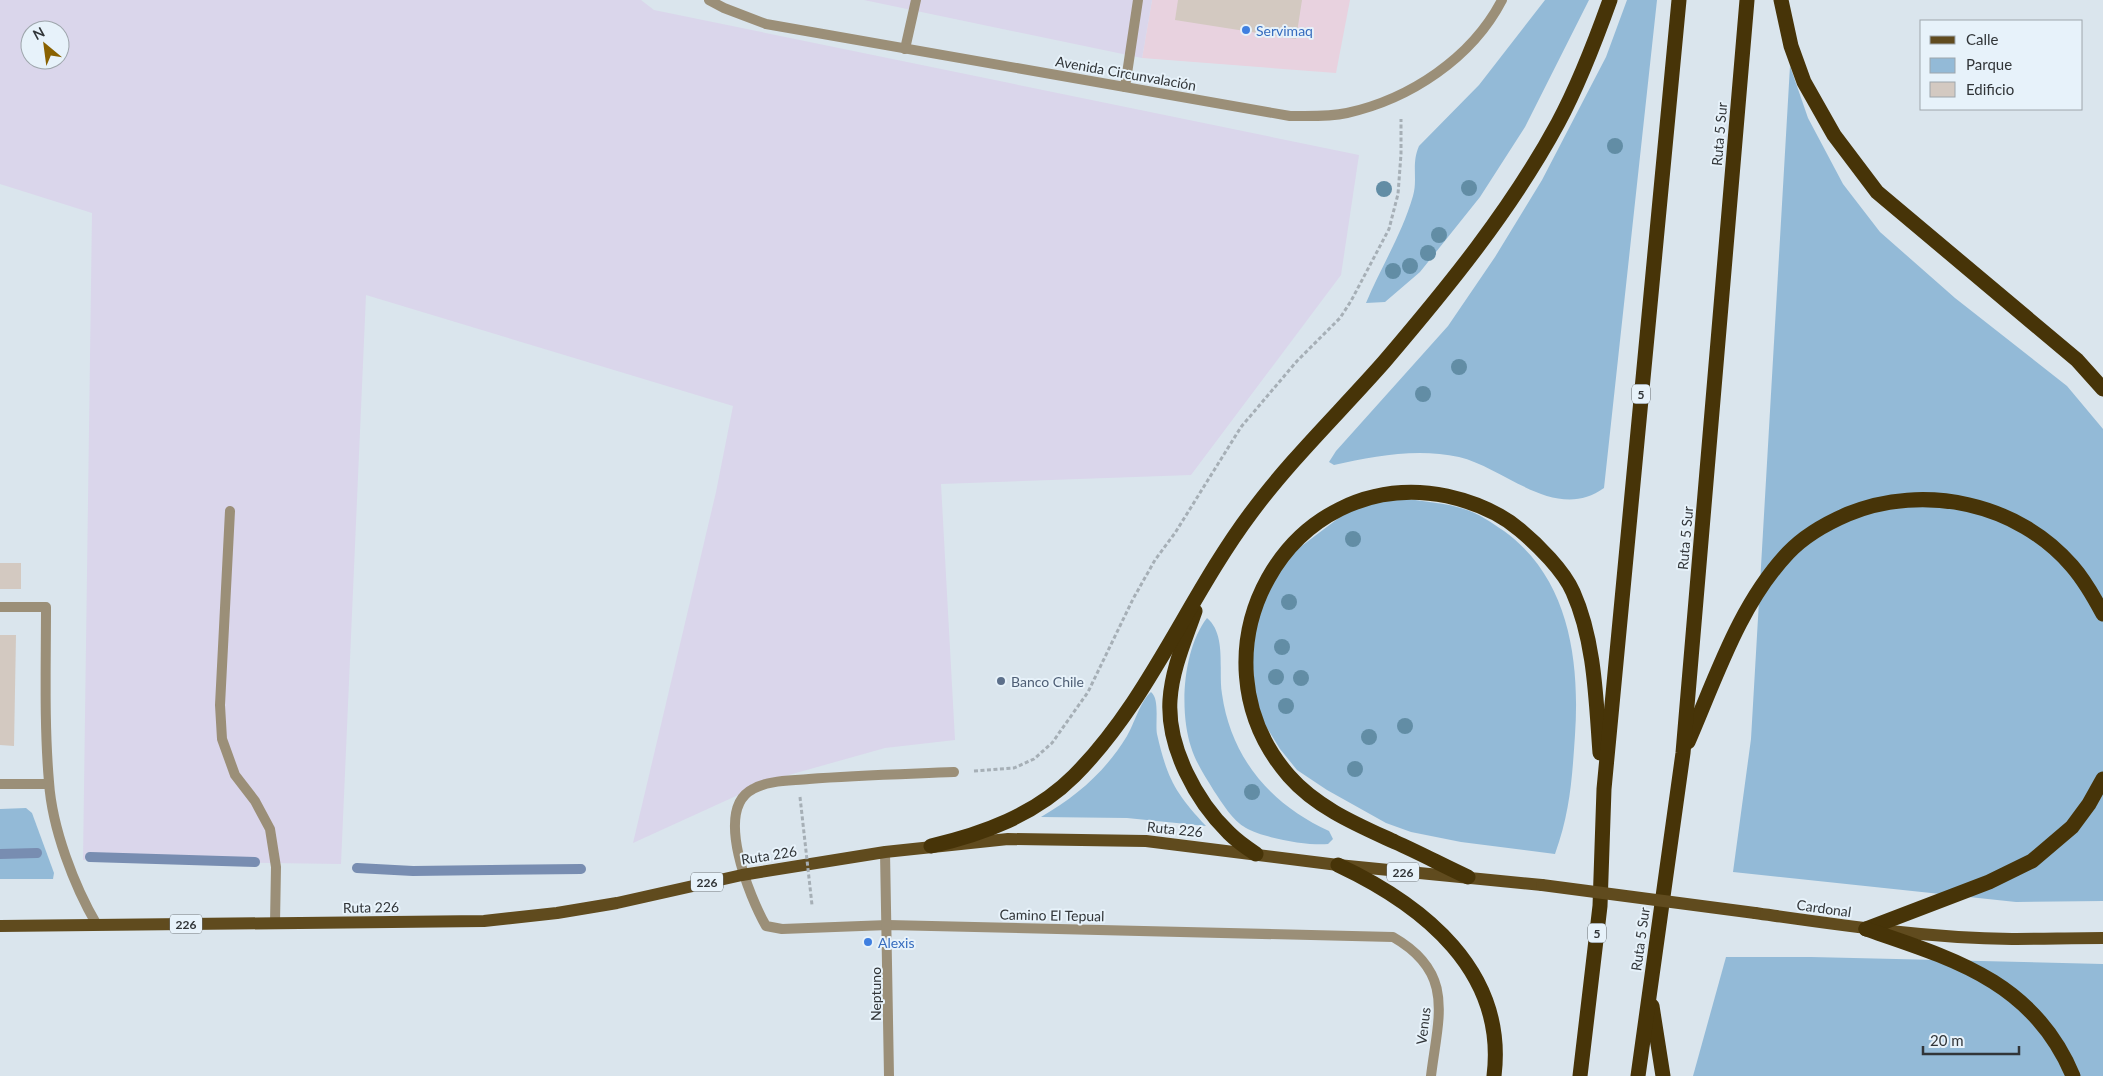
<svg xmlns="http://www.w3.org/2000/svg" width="2103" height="1076" font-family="Lato,sans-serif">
  <rect width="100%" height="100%" fill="#dae5ed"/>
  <path fill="#e8d2df" d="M1152,0h198l-14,73 -194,-15z"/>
  <g fill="#dad6eb" fill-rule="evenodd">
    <path d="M0,0h641l13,10 705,145 -18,120 -150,200 -250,9 14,256 -70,8 -114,32 -138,63 83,-351 17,-86 -367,-111 -25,569 -258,-4 9,-647 -92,-29zM30,30h30v30h-30z"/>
    <path d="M864,0h288l-10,58z"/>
  </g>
  <g fill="#93bad7">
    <path d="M1545,0h44l-64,127 -45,70 -60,75 -35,30 -19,1c15,-36 36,-69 47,-107 5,-17 -2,-32 6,-50l60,-61z"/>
    <path d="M1627,0h30l-53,488c-48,35 -99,-20 -145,-31 -42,-9 -85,-1 -125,8l-5,-3 7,-11 112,-125 47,-69 47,-77 64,-123z"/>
    <path d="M1790,66l18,52 35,66 37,48 75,66 112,88 36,43v472l-87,1 -283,-30 18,-133z"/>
    <path d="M1408,499c19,3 38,4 56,10 14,4 28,14 40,22 65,47 76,129 71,204 -3,45 -5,77 -20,119l-94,-12 -50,-10 -25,-9 -59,-33 -30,-20 -17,-21 -16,-26 -8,-23 -5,-55 16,-56 24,-35 57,-43 35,-10z"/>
    <path d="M1207,618c20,17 11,52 15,76 9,64 49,111 107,137l4,8 -5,5c-19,2 -65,-6 -82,-16 -14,-8 -23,-24 -32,-37 -9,-15 -18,-28 -23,-44 -12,-37 -8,-98 16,-129z"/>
    <path d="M1151,692c9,7 4,31 6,42 10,44 18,59 49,92l-79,-8 -86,-1c36,-21 64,-45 86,-81 7,-12 14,-36 24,-44z"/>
    <path d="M26,808l6,5 22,60 -1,6h-53v-70z"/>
    <path d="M1726,957h85l292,7v112h-410z"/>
  </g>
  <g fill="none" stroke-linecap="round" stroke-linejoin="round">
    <g stroke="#788db1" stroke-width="10">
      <path d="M0,854l37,-1"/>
      <path d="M90,857l165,5"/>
      <path d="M357,868l56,3 168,-2"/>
    </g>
  </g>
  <g fill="#d3c9c1">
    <path d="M1178,0h124l-6,39 -121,-19z"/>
    <rect x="0" y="563" width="21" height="26"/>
    <path d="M0,635h16l-2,111 -14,-1z"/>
  </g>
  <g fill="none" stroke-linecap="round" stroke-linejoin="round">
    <path stroke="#a6afb6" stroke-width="3" stroke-dasharray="4 2.5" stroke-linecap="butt" d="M974,771l40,-3 20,-9 18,-16 36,-51 45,-93 22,-39 20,-27 66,-106 56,-66 43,-43 11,-17 38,-72 9,-35 3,-40v-35"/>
    <g stroke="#9b8f78" stroke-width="10">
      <path d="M905,49l11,-49"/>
      <path d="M1125,87l13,-87"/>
      <path d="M230,511l-10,194 2,34 13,36 20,26 15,28 6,38 -1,56"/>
      <path d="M0,607h46c0,58 -2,117 3,175 3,46 25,104 48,143"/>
      <path d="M0,784h49"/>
    </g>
    <g stroke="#9b8f78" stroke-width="10">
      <path d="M709,0l15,8 42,16 524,92c19,0 38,1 57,-3 63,-14 125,-55 155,-113"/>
      <path d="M954,772c-48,2 -97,3 -145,7 -18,2 -40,1 -56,10 -40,20 -3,109 13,137l16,3 106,-4 505,12c63,36 45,80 38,139"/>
      <path d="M885,852l4,224"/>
    </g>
    <g stroke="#604b1e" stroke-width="12">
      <path d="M1755,913c85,12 170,25 257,26 30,0 61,-1 91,-1"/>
      <path d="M0,926l484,-5 73,-8 60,-10 125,-28 143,-23 123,-13 138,2 192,24 204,20"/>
    </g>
    <g stroke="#473408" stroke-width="15">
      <path d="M1781,0l10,46 13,36 30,53 43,57 200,168 26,29"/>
      <path d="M1195,611c-10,29 -23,58 -25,89 -3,47 26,101 59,133 8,8 18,15 27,21"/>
      <path d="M1688,742c28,-64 51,-137 100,-189 16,-17 39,-30 60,-39 76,-31 170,-11 224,52 13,15 22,31 31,48"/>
      <path d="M931,846c52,-12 104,-31 143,-70 75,-75 114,-179 177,-263 40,-54 89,-101 133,-151 64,-75 127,-152 174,-239 21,-39 37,-81 52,-123"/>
      <path d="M1338,865c85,40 169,106 156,211"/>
      <path d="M1468,877c-24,-11 -48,-24 -73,-35 -37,-17 -78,-34 -106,-66 -106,-122 -2,-312 158,-280 27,6 52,16 73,34 18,15 44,41 53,62 22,49 23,109 27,161"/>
      <path d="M1866,929l123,-47 43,-21 40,-34 17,-23 14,-25"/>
      <path d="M1866,929c88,30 168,53 207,147"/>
      <path d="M1652,1006l11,70"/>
      <path d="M1580,1076l20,-170 4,-117 75,-789"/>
      <path d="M1638,1076l45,-323 64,-753"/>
    </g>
    <path stroke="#a6afb6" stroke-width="3" stroke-dasharray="4 2.5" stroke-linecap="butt" d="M800,797l12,108"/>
    <path stroke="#604b1e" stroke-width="12" d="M1542,885l213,28"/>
  </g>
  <g fill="#628da5">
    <circle cx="1615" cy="146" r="8"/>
    <circle cx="1469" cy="188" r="8"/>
    <circle cx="1384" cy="189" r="8"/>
    <circle cx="1439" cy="235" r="8"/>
    <circle cx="1428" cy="253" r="8"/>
    <circle cx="1410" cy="266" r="8"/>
    <circle cx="1393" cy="271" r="8"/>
    <circle cx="1459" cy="367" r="8"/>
    <circle cx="1423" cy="394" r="8"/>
    <circle cx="1353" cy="539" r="8"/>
    <circle cx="1289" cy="602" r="8"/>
    <circle cx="1282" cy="647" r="8"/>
    <circle cx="1276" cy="677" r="8"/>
    <circle cx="1301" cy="678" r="8"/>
    <circle cx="1286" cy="706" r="8"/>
    <circle cx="1405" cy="726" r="8"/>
    <circle cx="1369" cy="737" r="8"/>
    <circle cx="1355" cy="769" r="8"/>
    <circle cx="1252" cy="792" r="8"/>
  </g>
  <g fill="#3f7fe0" stroke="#e7f2fa" stroke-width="2">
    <circle cx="1246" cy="30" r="5"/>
    <circle cx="868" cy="942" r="5"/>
  </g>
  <circle fill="#5c6f8a" stroke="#e7f2fa" stroke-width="2" cx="1001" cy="681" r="5"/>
  <g text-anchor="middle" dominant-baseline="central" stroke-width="4" stroke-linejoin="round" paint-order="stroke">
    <g fill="#e7f2fa" stroke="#686e72" stroke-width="1">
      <rect x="1632" y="384.5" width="18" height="19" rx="4"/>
      <rect x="1387" y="862.5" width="32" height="19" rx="4"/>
      <rect x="691" y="872.5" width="32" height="19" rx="4"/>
      <rect x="170" y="914.5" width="32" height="19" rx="4"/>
      <rect x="1588" y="923.5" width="18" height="19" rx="4"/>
    </g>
    <g font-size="12" font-weight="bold" fill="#313538">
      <text x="1641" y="394">5</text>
      <text x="1403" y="872">226</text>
      <text x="707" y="882">226</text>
      <text x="186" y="924">226</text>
      <text x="1597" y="933">5</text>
    </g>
    <g font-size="14" fill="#366cbe" stroke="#e7f2fa" text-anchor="start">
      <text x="1256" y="30">Servimaq</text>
      <text x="878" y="942">Alexis</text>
    </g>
    <g font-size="14" fill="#313538" stroke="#e7f2fa">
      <text transform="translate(1126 73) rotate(10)">Avenida Circunvalación</text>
      <text transform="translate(1719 134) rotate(-85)">Ruta 5 Sur</text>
      <text transform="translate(1685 538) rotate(-85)">Ruta 5 Sur</text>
      <text transform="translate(1175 829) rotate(6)">Ruta 226</text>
      <text transform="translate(769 855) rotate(-9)">Ruta 226</text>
      <text transform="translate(371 907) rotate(-1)">Ruta 226</text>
      <text transform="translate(1824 908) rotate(8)">Cardonal</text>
      <text transform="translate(1052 915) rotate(1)">Camino El Tepual</text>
      <text transform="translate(1640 939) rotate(-82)">Ruta 5 Sur</text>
      <text transform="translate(875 994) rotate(-90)">Neptuno</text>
      <text transform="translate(1423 1026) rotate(-83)">Venus</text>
    </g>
    <g font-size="14" fill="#4e5e75" stroke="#e7f2fa" text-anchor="start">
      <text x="1011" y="681">Banco Chile</text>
    </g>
  </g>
  <rect x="1920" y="20" width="162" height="90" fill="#e7f2fa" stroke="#9ea6ac"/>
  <rect x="1930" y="36" width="25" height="8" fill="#604b1e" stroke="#9ea6ac"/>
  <text x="1966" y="45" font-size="15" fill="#313538">Calle</text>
  <rect x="1930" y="58" width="25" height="15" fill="#93bad7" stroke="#9ea6ac"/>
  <text x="1966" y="70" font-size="15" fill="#313538">Parque</text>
  <rect x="1930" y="82" width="25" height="15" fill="#d3c9c1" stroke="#9ea6ac"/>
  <text x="1966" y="95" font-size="15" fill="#313538">Edificio</text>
  <g transform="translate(45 45) rotate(331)"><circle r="24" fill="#e7f2fa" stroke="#9ea6ac"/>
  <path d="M0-4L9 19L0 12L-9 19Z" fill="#896100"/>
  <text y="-8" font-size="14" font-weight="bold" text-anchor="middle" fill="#313538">N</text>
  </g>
  <path d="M1923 1046v8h96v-8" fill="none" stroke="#313538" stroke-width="2.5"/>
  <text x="1930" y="1046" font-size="15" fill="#313538" stroke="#e7f2fa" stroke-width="4" paint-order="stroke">20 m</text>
</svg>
